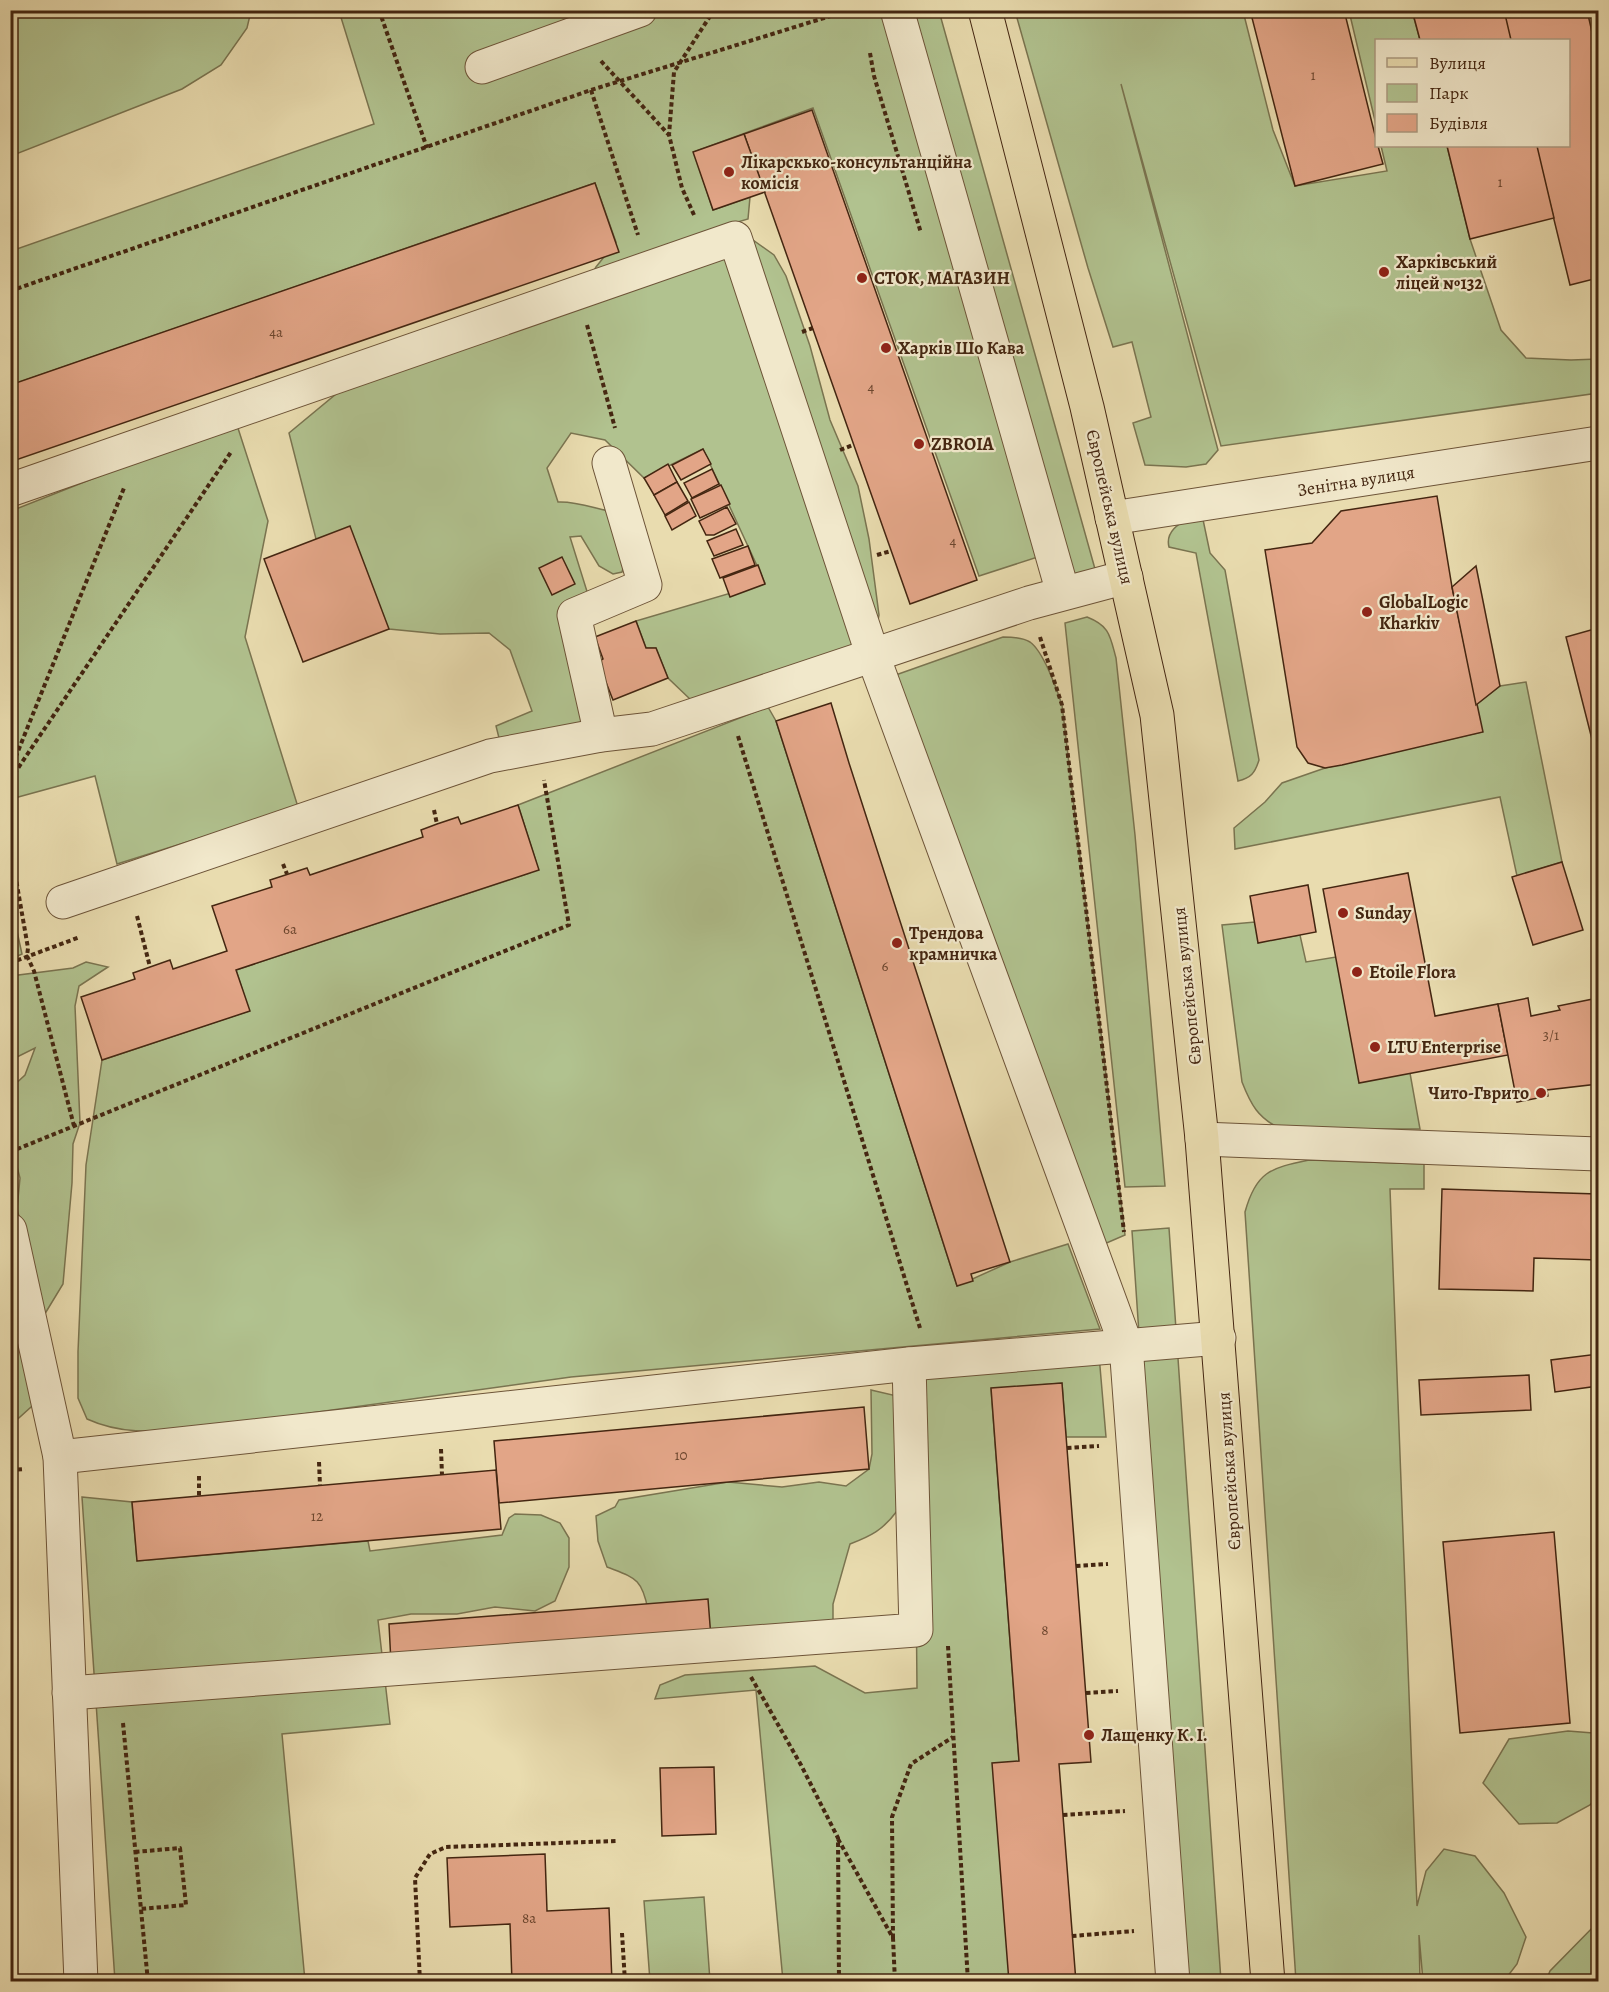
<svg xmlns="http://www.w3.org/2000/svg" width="1609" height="1992" font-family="Alegreya,serif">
  <rect width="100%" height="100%" fill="#e9dcaf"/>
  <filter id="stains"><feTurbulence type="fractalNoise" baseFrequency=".00333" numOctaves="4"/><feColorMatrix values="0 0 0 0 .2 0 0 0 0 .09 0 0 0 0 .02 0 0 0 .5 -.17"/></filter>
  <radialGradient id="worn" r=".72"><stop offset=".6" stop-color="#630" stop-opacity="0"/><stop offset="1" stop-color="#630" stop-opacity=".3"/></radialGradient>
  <g fill="#b1c28f" stroke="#7a7450" stroke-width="1.5">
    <path d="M11,10h240v1l-4,17 -26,37 -39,24 -171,67z"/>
    <path d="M339,11h552l156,543 -68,22 -166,-468 -119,44 19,58 37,-13 -2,22 -14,4 12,12 28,20 12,21 24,70 20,74 28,66 11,53 10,76 -4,22 -9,11 -174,53 -24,-23 -12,-30h-10l-10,-27 129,-38 -62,-134 -59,29 -39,-38 -34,-7 -24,35 11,34c19,-1 38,7 56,10l14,39 -6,21 -9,2 -14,-8 -18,-30 -11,1 20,64v128l-90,13 -4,-16 36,-15 -22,-61 -21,-17 -49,1 -51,-5 -73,-90 -27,-106 52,-43 234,-84 21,-39 20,-25 -21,-59 -584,202v-134l363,-127z"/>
    <path d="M901,11h38l156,558 -20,13z"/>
    <path d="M1015,11h228l30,119 22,56 92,-15 -6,-25h66l23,93 31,91 25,28 45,2 27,-1v34l-377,53 -100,-362 97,366 -12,14 -20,3 -41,-2 -12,-42 18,-6 -19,-75 -19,5 -25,-79z"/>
    <path d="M1349,11h63l8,29h-44v85z"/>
    <path d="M236,422l32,99 -23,116 53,170 -181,57 -22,-88 -84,23v-288z"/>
    <path d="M1201,510l9,43 15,17 34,190c-4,13 -8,18 -21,21l-42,-228 -27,-6c-5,-19 18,-27 32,-37z"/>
    <path d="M1087,617c23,9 23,19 29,41l19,177 30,351 -40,1 -60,-564z"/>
    <path d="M1003,637c8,0 19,0 27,5 13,9 27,47 32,63l63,530 -30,13 -205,-571z"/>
    <path d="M1526,682l36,180 -45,14 -17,-79 -265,52 -1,-21 31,-26 17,-19 43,-15 157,-36 -6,-27 24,-19z"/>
    <path d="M768,707l8,14 181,565 53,-24 58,-18 32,85 -529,48 -384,53c-35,2 -67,4 -100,-11l-9,-21v-46l8,-187 16,-105 147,-49 -13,-41 294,-97 6,-11 -18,-57z"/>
    <path d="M10,899l12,55 -11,5h-1z"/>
    <path d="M1255,922l4,20 41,-7 6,27 30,-5 74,116 10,56h-139c-23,-11 -30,-24 -39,-47l-20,-157z"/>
    <path d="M86,962l22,5 -29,19 -4,20 5,117 -7,21 -1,39 -9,101 -34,56 12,58 -30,27 -1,-147 10,-58 -3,-11 3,-31 -9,-34 -1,-55 15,-14 10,-27 -24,12v-84l62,-8z"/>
    <path d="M1309,1160l115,4v25h-34l27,717 9,-35 18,-22 31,7 29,37 22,44 -9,27 -13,17h-81l-4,-46 1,46h-124l-51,-769c11,-40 25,-44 64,-52z"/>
    <path d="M1169,1228l52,753h-38l-51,-750z"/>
    <path d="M1099,1355l7,82h-40l-4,-54 -71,6 28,372 -10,220h-226l-27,-291 -101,9 5,-14 25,-10 130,-9 50,27 52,-5 -3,-318z"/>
    <path d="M871,1390l26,6v115c-14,19 -26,25 -47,33l-17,60v21l-134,4 -51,-19c-6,-32 -13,-32 -41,-43l-9,-26 -2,-25 19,-9 4,-7 109,-18 54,5 37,-5 27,4 23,-17 3,-15z"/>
    <path d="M82,1497l50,5 5,59 231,-20 2,10 132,-16 7,-17 6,-4 26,1 19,8 9,15v29l-14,34 -20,10 -40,-4 -38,7h-46l-33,6 12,104 -108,10 23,247h-190z"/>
    <path d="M1568,1731l25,2 5,6v57l-8,9 -33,18 -38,1 -36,-41 26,-44z"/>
    <path d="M704,1897l6,84h-60l-6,-80z"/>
    <path d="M1598,1922v59h-52l4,-10z"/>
  </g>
  <g fill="#e2a587" stroke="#442611" stroke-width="1.5">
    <path d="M1250,10h94l32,129v7h2l5,18 -88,22z"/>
    <path d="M1412,10h93l7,30h-92z"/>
    <path d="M1504,10h83l11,49v219l-28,7 -34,-139h32v-106h-57z"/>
    <path d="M812,110l165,470 -67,24 -166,-470z"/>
    <path d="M744,134l21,58 -52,18 -20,-58z"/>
    <path d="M1447,146h90l17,72 -84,21z"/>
    <path d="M595,183l24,69 -609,210v-77z"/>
    <path d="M703,449l8,15 -30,16 -9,-15z"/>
    <path d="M668,464l9,18 -23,13 -10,-17z"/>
    <path d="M712,469l7,15 -27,14 -8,-15z"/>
    <path d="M677,482l11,19 -23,14 -11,-20z"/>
    <path d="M721,485l9,19 -30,14 -9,-19z"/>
    <path d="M1437,496l15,91 31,145 -141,33 -17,3 -17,-5 -11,-16 -32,-197 47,-7 29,-32z"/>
    <path d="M689,502l7,14 -24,14 -7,-14z"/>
    <path d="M727,507l9,17 -22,11h-8l-7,-14z"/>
    <path d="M350,526l39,103 -86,33 -39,-103z"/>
    <path d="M736,529l7,16 -29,11 -7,-15z"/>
    <path d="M748,546l7,19 -35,13 -8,-19z"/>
    <path d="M562,557l13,27 -23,11 -13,-27z"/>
    <path d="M758,565l7,19 -35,13 -7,-19z"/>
    <path d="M1476,566l24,120 -24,19 -24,-118z"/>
    <path d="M636,621l10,27h10l12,30 -55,22 -15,-38 5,-3 -8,-22z"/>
    <path d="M1598,628v135l-32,-126z"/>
    <path d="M831,703l18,60 161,499 -39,12 2,7 -16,5 -181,-565z"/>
    <path d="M518,805l21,65 -303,100 14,41 -148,49 -21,-63 54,-18 -2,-6 37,-13 3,9 54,-18 -15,-45 60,-19 -2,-7 37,-12 3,7 113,-38 -2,-7 16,-6 21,-7 3,7z"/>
    <path d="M1562,862l21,68 -50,15 -21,-68z"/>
    <path d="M1408,873l27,143 63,-12 10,51 -149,28 -36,-194z"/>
    <path d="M1308,885l8,47 -58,11 -8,-47z"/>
    <path d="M1528,998l3,18 29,-6 -2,-4 40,-8v86l-51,6 1,6 -31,6 -19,-98z"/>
    <path d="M1442,1189l156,5v66l-64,-2 -1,33 -94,-2z"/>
    <path d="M1598,1354v32l-43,6 -4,-32z"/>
    <path d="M1529,1375l2,35 -110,5 -2,-35z"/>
    <path d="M1062,1383l29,379 -32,2 17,218h-67l-17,-219 27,-2 -28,-373z"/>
    <path d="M864,1407l5,62 -370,34 -5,-62z"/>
    <path d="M496,1470l5,59 -364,32 -5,-59z"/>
    <path d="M1554,1532l16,191 -110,10 -17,-191z"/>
    <path d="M708,1599l3,39 -320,25 -2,-39z"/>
    <path d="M714,1767l2,67 -54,2 -2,-68z"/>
    <path d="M545,1854l2,57 62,-3 3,74h-100l-2,-58 -60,3 -3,-69z"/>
  </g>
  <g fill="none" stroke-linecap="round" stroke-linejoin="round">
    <g stroke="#6d5438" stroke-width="35">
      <g id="minor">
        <path d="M897,10l166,583"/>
        <path d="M482,67l158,-57"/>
        <path d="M10,490l725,-252 138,418 253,689 47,637"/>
        <path d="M1112,518l486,-75"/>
        <path d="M601,735l-27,-120 71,-30 -36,-122"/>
        <path d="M63,902l427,-146 111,-21 51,-6 377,-126 97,-26"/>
        <path d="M1202,1139l396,15"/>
        <path d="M10,1230l50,227 21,525"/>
        <path d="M60,1457l849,-93 310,-26"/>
        <path d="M69,1693l847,-63 -7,-266"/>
      </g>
    </g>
    <g stroke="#442611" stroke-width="35">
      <path id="major" d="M985,10l102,397 70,308 45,424 66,843"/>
    </g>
    <g stroke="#442611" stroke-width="4" stroke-dasharray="4.5 3" stroke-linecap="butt">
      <path d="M379,10l48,138"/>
      <path d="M870,53l4,23 47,157"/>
      <path d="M601,61l68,74"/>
      <path d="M591,90l47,145"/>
      <path d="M694,215l-12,-27 -13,-53 5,-63 40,-62"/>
      <path d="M10,291l581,-201 259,-80"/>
      <path d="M587,325l28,103"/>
      <path d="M802,332l11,-4"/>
      <path d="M840,450l13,-5"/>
      <path d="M877,555l14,-4"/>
      <path d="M1040,637l22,68 62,527"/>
      <path d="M738,736l182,592"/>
      <path d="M10,771l114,-283"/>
      <path d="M10,780l221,-328"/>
      <path d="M434,810l3,14"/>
      <path d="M10,845l18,103 -1,8 7,15 40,155"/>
      <path d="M283,864l4,10"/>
      <path d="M137,916l13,51"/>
      <path d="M10,963l70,-26"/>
      <path d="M10,1152l559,-227 -25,-145"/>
      <path d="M1067,1448l32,-2"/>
      <path d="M441,1449l1,26"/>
      <path d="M319,1462l1,24"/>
      <path d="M10,1470l15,-1"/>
      <path d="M199,1476v20"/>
      <path d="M1076,1566l32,-2"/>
      <path d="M948,1646l20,336"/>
      <path d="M751,1677l50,88 37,73 1,144"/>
      <path d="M1086,1693l32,-2"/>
      <path d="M123,1723l25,259"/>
      <path d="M1063,1815l62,-4"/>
      <path d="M838,1839l55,99 2,44"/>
      <path d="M135,1852l45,-4 6,57 -46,4"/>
      <path d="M622,1933l3,49"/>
      <path d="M1072,1936l62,-5"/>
      <path d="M893,1938l-1,-121 19,-53 42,-27"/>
      <path d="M420,1982l-5,-104 15,-24 16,-7 170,-6"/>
    </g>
    <use href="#minor" stroke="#f1e8cb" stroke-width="33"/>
    <use href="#major" stroke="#e9dcaf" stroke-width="33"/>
  </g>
  <g fill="#8f2418" stroke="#f1e8cb" stroke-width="2">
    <circle cx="729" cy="172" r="6"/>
    <circle cx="1384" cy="272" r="6"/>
    <circle cx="862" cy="278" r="6"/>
    <circle cx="886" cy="348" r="6"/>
    <circle cx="919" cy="444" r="6"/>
    <circle cx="1367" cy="612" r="6"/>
    <circle cx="1343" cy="913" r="6"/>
    <circle cx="897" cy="943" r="6"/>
    <circle cx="1357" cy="972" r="6"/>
    <circle cx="1375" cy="1047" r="6"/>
    <circle cx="1541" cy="1093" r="6"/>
    <circle cx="1089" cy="1735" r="6"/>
  </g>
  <g text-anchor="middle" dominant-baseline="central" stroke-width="4.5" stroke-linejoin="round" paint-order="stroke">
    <g font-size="15" fill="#6c462e">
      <text x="1313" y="75">1</text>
      <text x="1500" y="182">1</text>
      <text x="276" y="332">4а</text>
      <text x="871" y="387">4</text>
      <text x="953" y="541">4</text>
      <text x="290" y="929">6а</text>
      <text x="885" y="966">6</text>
      <text x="1551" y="1035">3/1</text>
      <text x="681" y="1455">10</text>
      <text x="317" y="1516">12</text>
      <text x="1045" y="1630">8</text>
      <text x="529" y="1918">8а</text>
    </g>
    <g font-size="18" font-weight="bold" fill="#442611" stroke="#f1e8cb" text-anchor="start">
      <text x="741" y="162">Лікарскько-консультанційна<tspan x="741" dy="21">комісія</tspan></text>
      <text x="1396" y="262">Харківський<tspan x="1396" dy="21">ліцей №132</tspan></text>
      <text x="874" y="278">СТОК, МАГАЗИН</text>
      <text x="898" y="348">Харків Шо Кава</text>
      <text x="931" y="444">ZBROIA</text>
      <text x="1379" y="602">GlobalLogic<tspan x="1379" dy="21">Kharkiv</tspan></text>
      <text x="1355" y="913">Sunday</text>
      <text x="909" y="933">Трендова<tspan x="909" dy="21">крамничка</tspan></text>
      <text x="1369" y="972">Etoile Flora</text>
      <text x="1387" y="1047">LTU Enterprise</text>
      <text x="1529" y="1093" text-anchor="end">Чито-Гврито</text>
      <text x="1101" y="1735">Лащенку К. І.</text>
    </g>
    <g font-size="18" fill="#442611" stroke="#f1e8cb">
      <text transform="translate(1356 481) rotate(-9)">Зенітна вулиця</text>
      <text transform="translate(1110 507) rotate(77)">Європейська вулиця</text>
      <text transform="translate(1187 986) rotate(-96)">Європейська вулиця</text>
      <text transform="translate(1229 1471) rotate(-94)">Європейська вулиця</text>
    </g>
  </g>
  <rect width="1609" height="1992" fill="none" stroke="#e9dcaf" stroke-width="36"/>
  <rect x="12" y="12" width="1585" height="1968" fill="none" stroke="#442611" stroke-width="3"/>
  <rect x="18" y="18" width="1573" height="1956" fill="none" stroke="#442611" stroke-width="1.5"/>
  <rect x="1375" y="39" width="195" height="108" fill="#f1e8cb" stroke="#ac9a81" stroke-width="1.5"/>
  <rect x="1387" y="58" width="30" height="9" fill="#e9dcaf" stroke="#ac9a81" stroke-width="1.5"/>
  <text x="1429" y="69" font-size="18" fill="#442611">Вулиця</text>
  <rect x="1387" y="84" width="30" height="18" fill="#b1c28f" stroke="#ac9a81" stroke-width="1.5"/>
  <text x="1429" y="99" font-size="18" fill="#442611">Парк</text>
  <rect x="1387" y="114" width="30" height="18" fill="#e2a587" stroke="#ac9a81" stroke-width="1.5"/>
  <text x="1429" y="129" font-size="18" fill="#442611">Будівля</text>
  <rect width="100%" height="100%" filter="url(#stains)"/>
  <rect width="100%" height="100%" fill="url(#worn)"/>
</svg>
